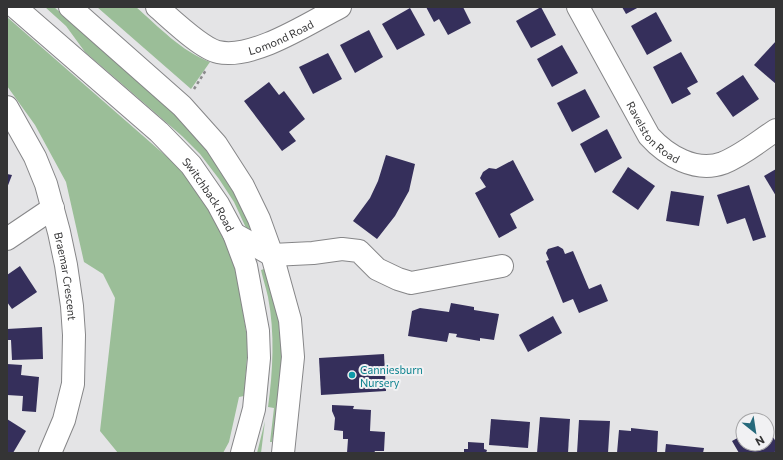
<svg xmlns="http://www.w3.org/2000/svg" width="783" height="460" font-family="Commissioner,sans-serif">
  <rect width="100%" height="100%" fill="#e4e4e6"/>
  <g fill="#9bbe98">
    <path d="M45,7h9l115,101 38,42 15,22 31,54v17l-19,-41 -15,-23 -19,-25 -18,-18 -97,-84 -19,-26z"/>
    <path d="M97,7h39c23,20 45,44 74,55l-19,27z"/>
    <path d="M7,17l175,153 36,53 20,54 10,68 -4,51 -5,1 -10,45 -6,11h-105l-18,-22 15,-133 -12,-24 -19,-12 -18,-80 -31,-57 -28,-39z"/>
    <path d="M267,268c11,36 17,73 14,110 -1,22 -5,43 -9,64h-2l4,-34 -6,-1c5,-36 7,-74 0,-110 -2,-9 -5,-18 -7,-27z"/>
    <path d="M265,421l-4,32h-4z"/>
  </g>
  <g fill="#352f5b">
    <path d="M426,7h37l8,16 -23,12 -9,-16 -5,3z"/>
    <path d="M541,7l15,28 -25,13 -15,-27z"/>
    <path d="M622,7h17l-13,7z"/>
    <path d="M410,8l15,27 -28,15 -15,-26z"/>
    <path d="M656,12l16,29 -25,14 -16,-29z"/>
    <path d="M369,30l14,27 -28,16 -15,-28z"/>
    <path d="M776,41v43l-22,-19z"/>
    <path d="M562,45l16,28 -26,14 -15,-28z"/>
    <path d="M681,52l17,30 -11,6 4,6 -19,10 -19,-37z"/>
    <path d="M328,53l14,26 -29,15 -14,-27z"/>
    <path d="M743,75l16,24 -26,18 -17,-24z"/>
    <path d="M269,82l10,13 5,-4 21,28 -16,13 7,9 -14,10 -38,-50z"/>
    <path d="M585,89l15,28 -28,15 -15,-29z"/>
    <path d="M607,129l15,29 -27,15 -15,-29z"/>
    <path d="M386,155l29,9 -6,27 -14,25 -18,23 -24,-18 17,-23 8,-17z"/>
    <path d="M513,160l21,40 -24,14 7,14 -18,10 -24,-45 11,-6 -6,-9 3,-6 6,-4 7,1z"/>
    <path d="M628,167l27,19 -17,24 -26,-18z"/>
    <path d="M776,169v27l-12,-20z"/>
    <path d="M7,174l5,1 -5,13z"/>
    <path d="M749,185l17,52 -13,4 -8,-23 -18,6 -10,-29z"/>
    <path d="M671,191l33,5 -5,30 -33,-5z"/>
    <path d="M558,246l5,3 2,5 8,-3 16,38 12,-5 7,17 -29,12 -6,-14 -10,4 -17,-42 3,-1 -3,-7 2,-4z"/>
    <path d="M20,266l17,26 -25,17 -5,-7v-27z"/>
    <path d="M451,303l23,4v3l25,4 -5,26 -14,-2v3l-24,-4 1,-3 -8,-1 -2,9 -39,-6 4,-25 8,-3 29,4z"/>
    <path d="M553,316l9,17 -34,19 -9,-17z"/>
    <path d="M42,327l1,32 -31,1 -1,-20h-4v-11z"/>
    <path d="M384,354l2,37 -65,4 -2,-37z"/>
    <path d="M7,364l15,1 -1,10 18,2 -3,35 -14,-1 1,-15 -16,-1z"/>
    <path d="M332,405l22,1 -1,3 18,1 -1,21 15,1 -1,19h-9l-1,2h-27l1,-14h-5v-8l-9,-1 1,-12 -3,-7z"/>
    <path d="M540,417l30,2 -2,34h-31z"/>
    <path d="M7,419l19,12 -13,22h-6z"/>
    <path d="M491,419l39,3 -2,26 -39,-3z"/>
    <path d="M579,420l31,1 -2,32h-31z"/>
    <path d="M767,427l9,15v9l-3,2h-34l-7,-12 11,-6v9h24z"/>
    <path d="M631,428l27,3 -1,22h-40l2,-23 12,1z"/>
    <path d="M468,442l16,1v6l3,1 -1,3h-22v-4h4z"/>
    <path d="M666,444l38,4 -1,5h-38z"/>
  </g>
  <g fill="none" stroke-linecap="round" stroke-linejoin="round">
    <g stroke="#868688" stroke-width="24">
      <g id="minor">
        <path id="s1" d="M157,7c14,12 45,42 61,45 35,8 91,-29 122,-45"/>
        <path id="s2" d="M578,7l71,129c18,20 47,37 74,27 20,-8 36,-22 53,-33"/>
        <path id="s3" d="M7,107l28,50 11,27 13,48 7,33 6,41 2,29 -1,49 -9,36 -14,33"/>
        <path d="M234,234l38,21 41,-2 29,-4 17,2 18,18 21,10 13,4 91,-17"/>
        <path d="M7,239l46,-31"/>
      </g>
    </g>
    <g stroke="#868688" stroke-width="24">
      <g id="major">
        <path id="s4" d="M15,7l144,125 32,33 27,39 16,30 12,32 12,65 1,27 -5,51 -12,44"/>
        <path d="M70,7l112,99 34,38 27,42 16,33 13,36 18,65 3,37 -10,96"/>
      </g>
    </g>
    <path stroke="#8b8b8c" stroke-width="2.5" stroke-dasharray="3 3" stroke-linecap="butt" d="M194,89l12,-19"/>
    <use href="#minor" stroke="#fff" stroke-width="22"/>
    <use href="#major" stroke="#fff" stroke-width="22"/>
  </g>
  <circle fill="#0f9aa8" stroke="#f1f1f3" stroke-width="1.5" cx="352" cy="375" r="4"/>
  <g text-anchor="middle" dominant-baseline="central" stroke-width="4" stroke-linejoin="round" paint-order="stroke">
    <g font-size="11" fill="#343435" stroke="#f1f1f3">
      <text stroke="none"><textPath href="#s1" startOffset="142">Lomond Road</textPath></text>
      <text stroke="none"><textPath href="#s2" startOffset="147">Ravelston Road</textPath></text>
      <text stroke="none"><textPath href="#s4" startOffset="271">Switchback Road</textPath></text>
      <text stroke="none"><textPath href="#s3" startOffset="181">Braemar Crescent</textPath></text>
    </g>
    <g font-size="11" fill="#0d838f" stroke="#f1f1f3" text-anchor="start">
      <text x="360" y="369">Canniesburn<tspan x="360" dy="13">Nursery</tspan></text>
    </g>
  </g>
  <rect width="783" height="460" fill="none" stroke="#343435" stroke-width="16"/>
  <g transform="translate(755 432) rotate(150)"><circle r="19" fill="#f1f1f3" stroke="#a5a5a7"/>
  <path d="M0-3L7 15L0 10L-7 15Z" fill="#26697b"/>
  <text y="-6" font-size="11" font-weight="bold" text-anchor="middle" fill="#343435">N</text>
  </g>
</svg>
